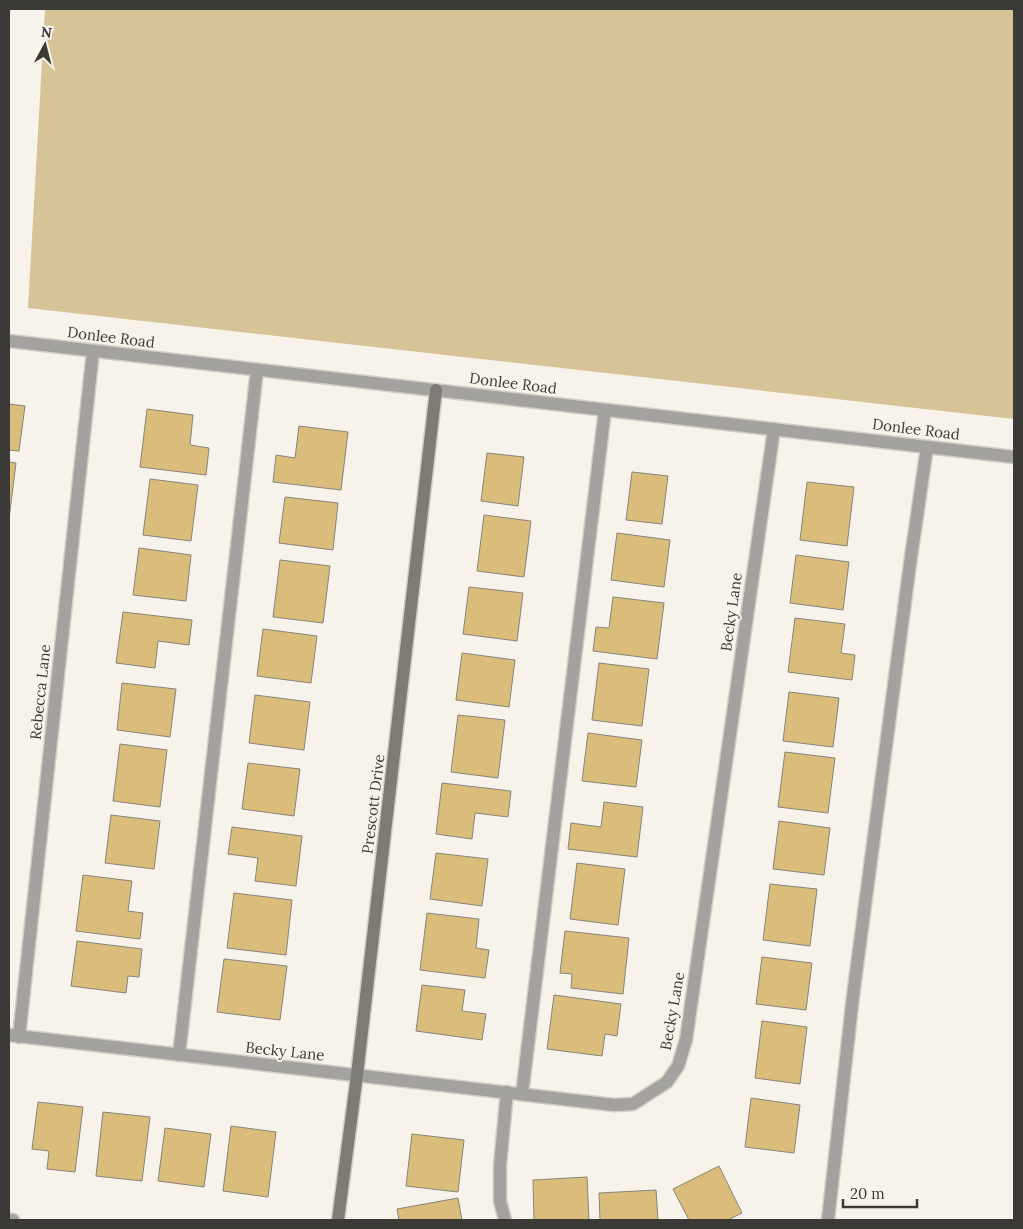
<svg xmlns="http://www.w3.org/2000/svg" width="1023" height="1229" font-family="Lora,serif">
  <rect width="100%" height="100%" fill="#f7f3ea"/>
  <path fill="#d7c398" d="M45,9h969v410l-986,-111z"/>
  <g fill="#dbbd7b" stroke="#87847c">
    <path d="M9,404l16,2 -6,45 -10,-1z"/>
    <path d="M147,409l46,6 -3,30 19,3 -3,27 -66,-8z"/>
    <path d="M299,426l49,6 -7,58 -68,-8 3,-27 19,3z"/>
    <path d="M487,453l37,4 -6,49 -37,-5z"/>
    <path d="M9,462l7,1 -7,56z"/>
    <path d="M632,472l36,4 -6,48 -36,-4z"/>
    <path d="M150,479l48,6 -7,56 -48,-6z"/>
    <path d="M807,482l47,5 -7,59 -47,-6z"/>
    <path d="M285,497l53,6 -5,47 -54,-7z"/>
    <path d="M484,515l47,6 -7,56 -47,-6z"/>
    <path d="M617,533l53,7 -6,47 -53,-7z"/>
    <path d="M139,548l52,7 -5,46 -53,-6z"/>
    <path d="M796,555l53,7 -6,48 -53,-7z"/>
    <path d="M280,560l50,6 -7,57 -50,-6z"/>
    <path d="M469,587l54,6 -6,48 -54,-7z"/>
    <path d="M613,597l51,6 -7,56 -64,-8 3,-24 13,1z"/>
    <path d="M123,612l69,8 -3,25 -31,-4 -3,27 -39,-5z"/>
    <path d="M795,618l50,6 -4,29 14,2 -3,25 -64,-8z"/>
    <path d="M263,629l54,7 -6,47 -54,-7z"/>
    <path d="M462,653l53,7 -6,47 -53,-7z"/>
    <path d="M599,663l50,6 -7,57 -50,-6z"/>
    <path d="M122,683l54,6 -6,48 -53,-7z"/>
    <path d="M789,692l50,6 -6,49 -50,-6z"/>
    <path d="M255,695l55,7 -6,48 -55,-7z"/>
    <path d="M458,715l47,5 -7,58 -47,-6z"/>
    <path d="M588,733l54,7 -6,47 -54,-6z"/>
    <path d="M120,744l47,6 -7,57 -47,-6z"/>
    <path d="M785,752l50,6 -7,55 -50,-6z"/>
    <path d="M248,763l52,6 -6,47 -52,-7z"/>
    <path d="M442,783l69,8 -3,26 -33,-4 -3,26 -36,-5z"/>
    <path d="M604,802l39,5 -6,50 -69,-8 3,-26 30,4z"/>
    <path d="M111,815l49,6 -6,48 -49,-6z"/>
    <path d="M779,821l51,7 -6,47 -51,-6z"/>
    <path d="M232,827l70,9 -6,50 -41,-5 3,-23 -30,-4z"/>
    <path d="M436,853l52,6 -6,47 -52,-7z"/>
    <path d="M577,863l48,6 -7,56 -48,-6z"/>
    <path d="M83,875l49,6 -4,30 15,2 -3,26 -64,-8z"/>
    <path d="M770,884l47,5 -7,57 -47,-6z"/>
    <path d="M234,893l58,7 -6,55 -59,-7z"/>
    <path d="M427,913l52,6 -3,29 13,2 -4,28 -65,-8z"/>
    <path d="M565,931l64,7 -6,56 -52,-6 1,-14 -12,-1z"/>
    <path d="M77,941l65,8 -3,28 -11,-1 -2,17 -55,-7z"/>
    <path d="M762,957l50,6 -6,47 -50,-6z"/>
    <path d="M224,959l63,7 -7,54 -63,-8z"/>
    <path d="M422,985l43,5 -3,21 24,3 -4,26 -66,-9z"/>
    <path d="M554,995l67,9 -4,32 -12,-2 -3,22 -55,-7z"/>
    <path d="M762,1021l45,6 -7,57 -45,-6z"/>
    <path d="M751,1098l49,7 -6,48 -49,-6z"/>
    <path d="M38,1102l45,5 -8,65 -28,-3 2,-18 -17,-2z"/>
    <path d="M103,1112l47,5 -8,64 -46,-5z"/>
    <path d="M231,1126l45,6 -8,65 -45,-6z"/>
    <path d="M165,1128l46,6 -7,53 -46,-6z"/>
    <path d="M412,1134l52,6 -6,52 -52,-6z"/>
    <path d="M719,1166l23,47 -14,7h-39l-16,-31z"/>
    <path d="M587,1177l2,43h-55l-1,-40z"/>
    <path d="M656,1190l2,30h-58l-1,-27z"/>
    <path d="M458,1198l4,22h-63l-2,-11z"/>
  </g>
  <g fill="none" stroke-linecap="round" stroke-linejoin="round">
    <g stroke="#d2cec6" stroke-width="15">
      <g id="lane">
        <path d="M179,1055l78,-685"/>
        <path d="M522,1094l83,-684"/>
        <path d="M9,1220h4"/>
        <path d="M505,1220l-5,-19v-36l7,-73"/>
        <path d="M828,1220l25,-224 57,-432 17,-117"/>
      </g>
    </g>
    <g stroke="#d2cec6" stroke-width="15">
      <g id="street">
        <path d="M9,341l1005,116"/>
        <path d="M9,1035l605,70 19,-1 34,-22 11,-16 8,-26 88,-611"/>
        <path d="M19,1037l74,-686"/>
      </g>
    </g>
    <g stroke="#d2cec6" stroke-width="15">
      <path id="secondary" d="M338,1220l19,-145 79,-685"/>
    </g>
    <use href="#lane" stroke="#a3a29e" stroke-width="12"/>
    <use href="#street" stroke="#a3a29e" stroke-width="12"/>
    <use href="#secondary" stroke="#7d7b76" stroke-width="12"/>
  </g>
  <g text-anchor="middle" dominant-baseline="central" stroke-width="4" stroke-linejoin="round" paint-order="stroke">
    <g font-size="15" fill="#3c3a37" stroke="#f7f3ea">
      <text transform="translate(111 337) rotate(7)">Donlee Road</text>
      <text transform="translate(513 383) rotate(7)">Donlee Road</text>
      <text transform="translate(916 429) rotate(7)">Donlee Road</text>
      <text transform="translate(731 612) rotate(-82)">Becky Lane</text>
      <text transform="translate(40 692) rotate(-84)">Rebecca Lane</text>
      <text transform="translate(373 804) rotate(-83)">Prescott Drive</text>
      <text transform="translate(672 1011) rotate(-80)">Becky Lane</text>
      <text transform="translate(285 1051) rotate(6)">Becky Lane</text>
    </g>
  </g>
  <rect width="1023" height="1229" fill="none" stroke="#3c3a37" stroke-width="20"/>
  <g transform="translate(45 45) rotate(7)" stroke="#f7f3ea" stroke-width="4" paint-order="stroke">
  <path d="M0-4L9 19L0 12L-9 19Z" fill="#3c3a37"/>
  <text y="-8" font-size="14" font-weight="bold" text-anchor="middle" fill="#3c3a37">N</text>
  </g>
  <path d="M843 1199v8h74v-8" fill="none" stroke="#3c3a37" stroke-width="2.5"/>
  <text x="850" y="1199" font-size="15" fill="#3c3a37" stroke="#f7f3ea" stroke-width="4" paint-order="stroke">20 m</text>
</svg>
